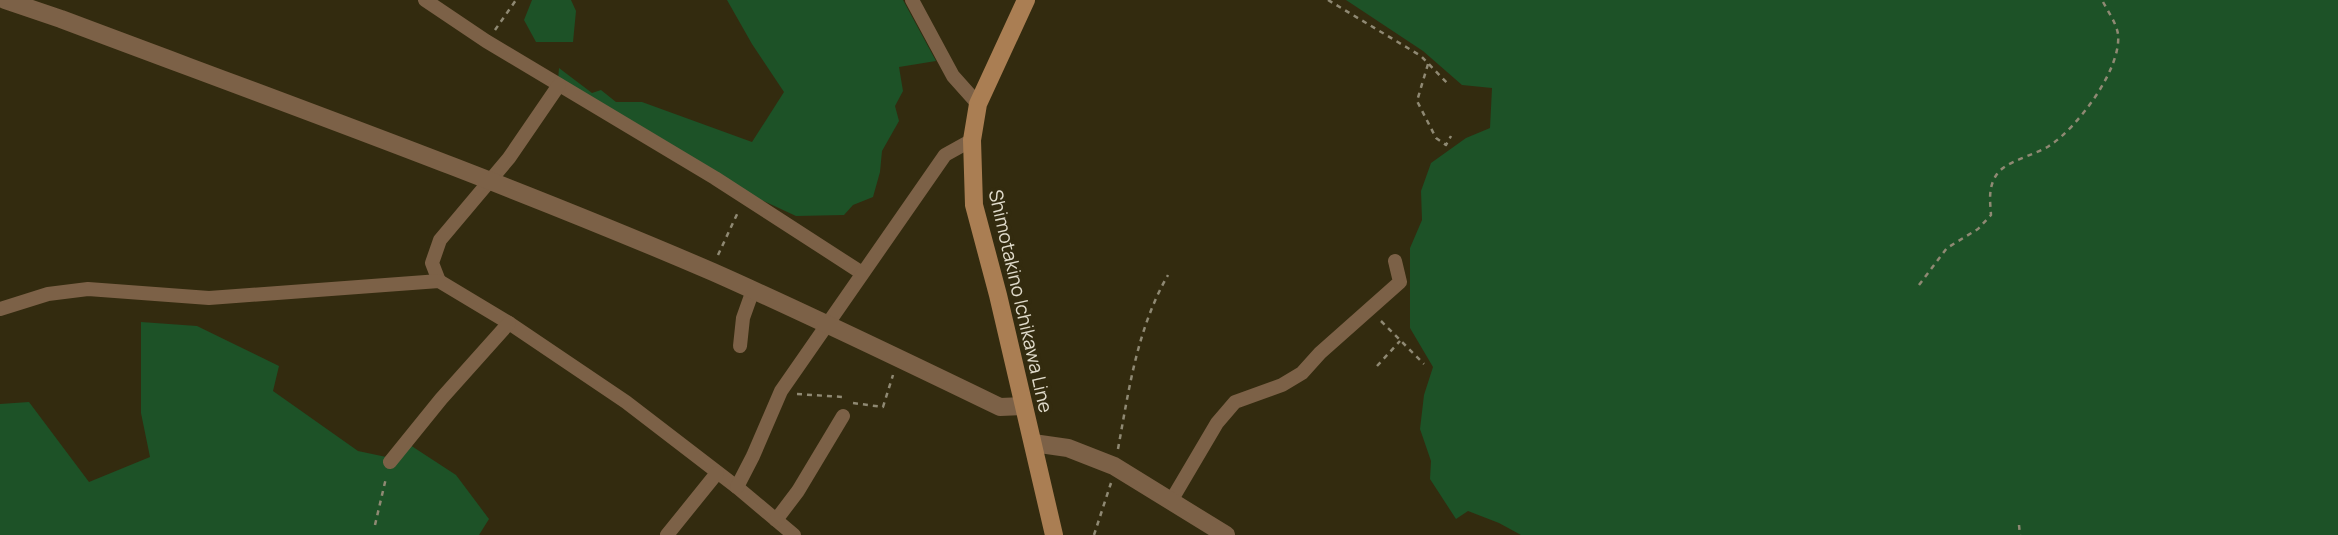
<svg xmlns="http://www.w3.org/2000/svg" width="2338" height="535" font-family="Manrope,sans-serif">
  <rect width="100%" height="100%" fill="#332b0f"/>
  <g fill="#1d5227">
    <path d="M532,0h39l5,11 -3,31h-37l-12,-22z"/>
    <path d="M727,0h176l33,61 -37,6 4,24 -8,15 4,15 -17,30 -2,21 -7,25 -20,8 -9,10 -48,1 -50,-23 -188,-113 1,-12 33,25 9,-3 15,12h26l110,40 32,-50 -32,-48z"/>
    <path d="M1346,0h992v535h-817l-22,-12 -31,-12 -12,8 -26,-40 1,-18 -11,-32 4,-34 9,-28 -23,-39v-80l12,-28 -1,-29 10,-28 35,-25 24,-10 2,-40 -30,-3 -39,-34z"/>
    <path d="M141,322l56,4 82,40 -6,25 85,60 33,7 19,-13 46,30 33,44 -10,16h-479v-131l29,-2 60,80 61,-25 -9,-44z"/>
  </g>
  <g fill="none" stroke-linecap="round" stroke-linejoin="round">
    <g stroke="#8f8973" stroke-width="2.5" stroke-dasharray="5 5" stroke-linecap="butt">
      <path d="M1328,0l93,56 28,29"/>
      <path d="M495,30l21,-30"/>
      <path d="M1428,64l-11,37 19,37 10,7 5,-9"/>
      <path d="M718,255l21,-45"/>
      <path d="M1919,285l28,-37 31,-19 13,-14c-1,-15 -3,-28 6,-41 9,-13 38,-19 52,-28 28,-18 73,-77 69,-112 -2,-12 -11,-24 -16,-34"/>
      <path d="M1381,321l43,43"/>
      <path d="M1377,366l23,-25"/>
      <path d="M797,394l46,3"/>
      <path d="M853,403l30,4 10,-32"/>
      <path d="M1118,449c11,-60 19,-120 50,-174"/>
      <path d="M375,525l11,-47"/>
      <path d="M2019,525l1,10"/>
      <path d="M1094,535l17,-52"/>
    </g>
    <g stroke="#7c6147" stroke-width="14">
      <path d="M425,0l61,41 229,137 147,95"/>
      <path d="M912,0l41,76 25,28"/>
      <path d="M439,281l-7,-18 8,-23 69,-82 50,-73"/>
      <path d="M0,309l48,-15 40,-5 121,9 230,-17 70,42 117,79 112,86 56,47"/>
      <path d="M740,346l3,-28 10,-28"/>
      <path d="M390,462l51,-63 68,-76"/>
      <path d="M737,487l16,-31 28,-65 164,-236 27,-15"/>
      <path d="M1171,501l46,-78 18,-21 47,-17 20,-12 18,-20 80,-71 -5,-21"/>
      <path d="M776,520l22,-29 45,-75"/>
      <path d="M667,535l50,-62"/>
    </g>
    <g stroke="#7c6147" stroke-width="18">
      <path d="M5,0l56,19c218,82 438,161 652,253 97,43 192,89 287,135l23,-1"/>
      <path d="M1033,443l35,5 46,18 112,69"/>
    </g>
    <path stroke="#aa7e53" stroke-width="18" d="M1026,0l-48,104 -6,36 2,65 24,90 56,240"/>
  </g>
  <g text-anchor="middle" dominant-baseline="central" stroke-width="7" stroke-linejoin="round" paint-order="stroke">
    <g font-size="19" fill="#e1dccc" stroke="#332b0f">
      <text transform="translate(1021 301) rotate(77)">Shimotakino Ichikawa Line</text>
    </g>
  </g>
</svg>
